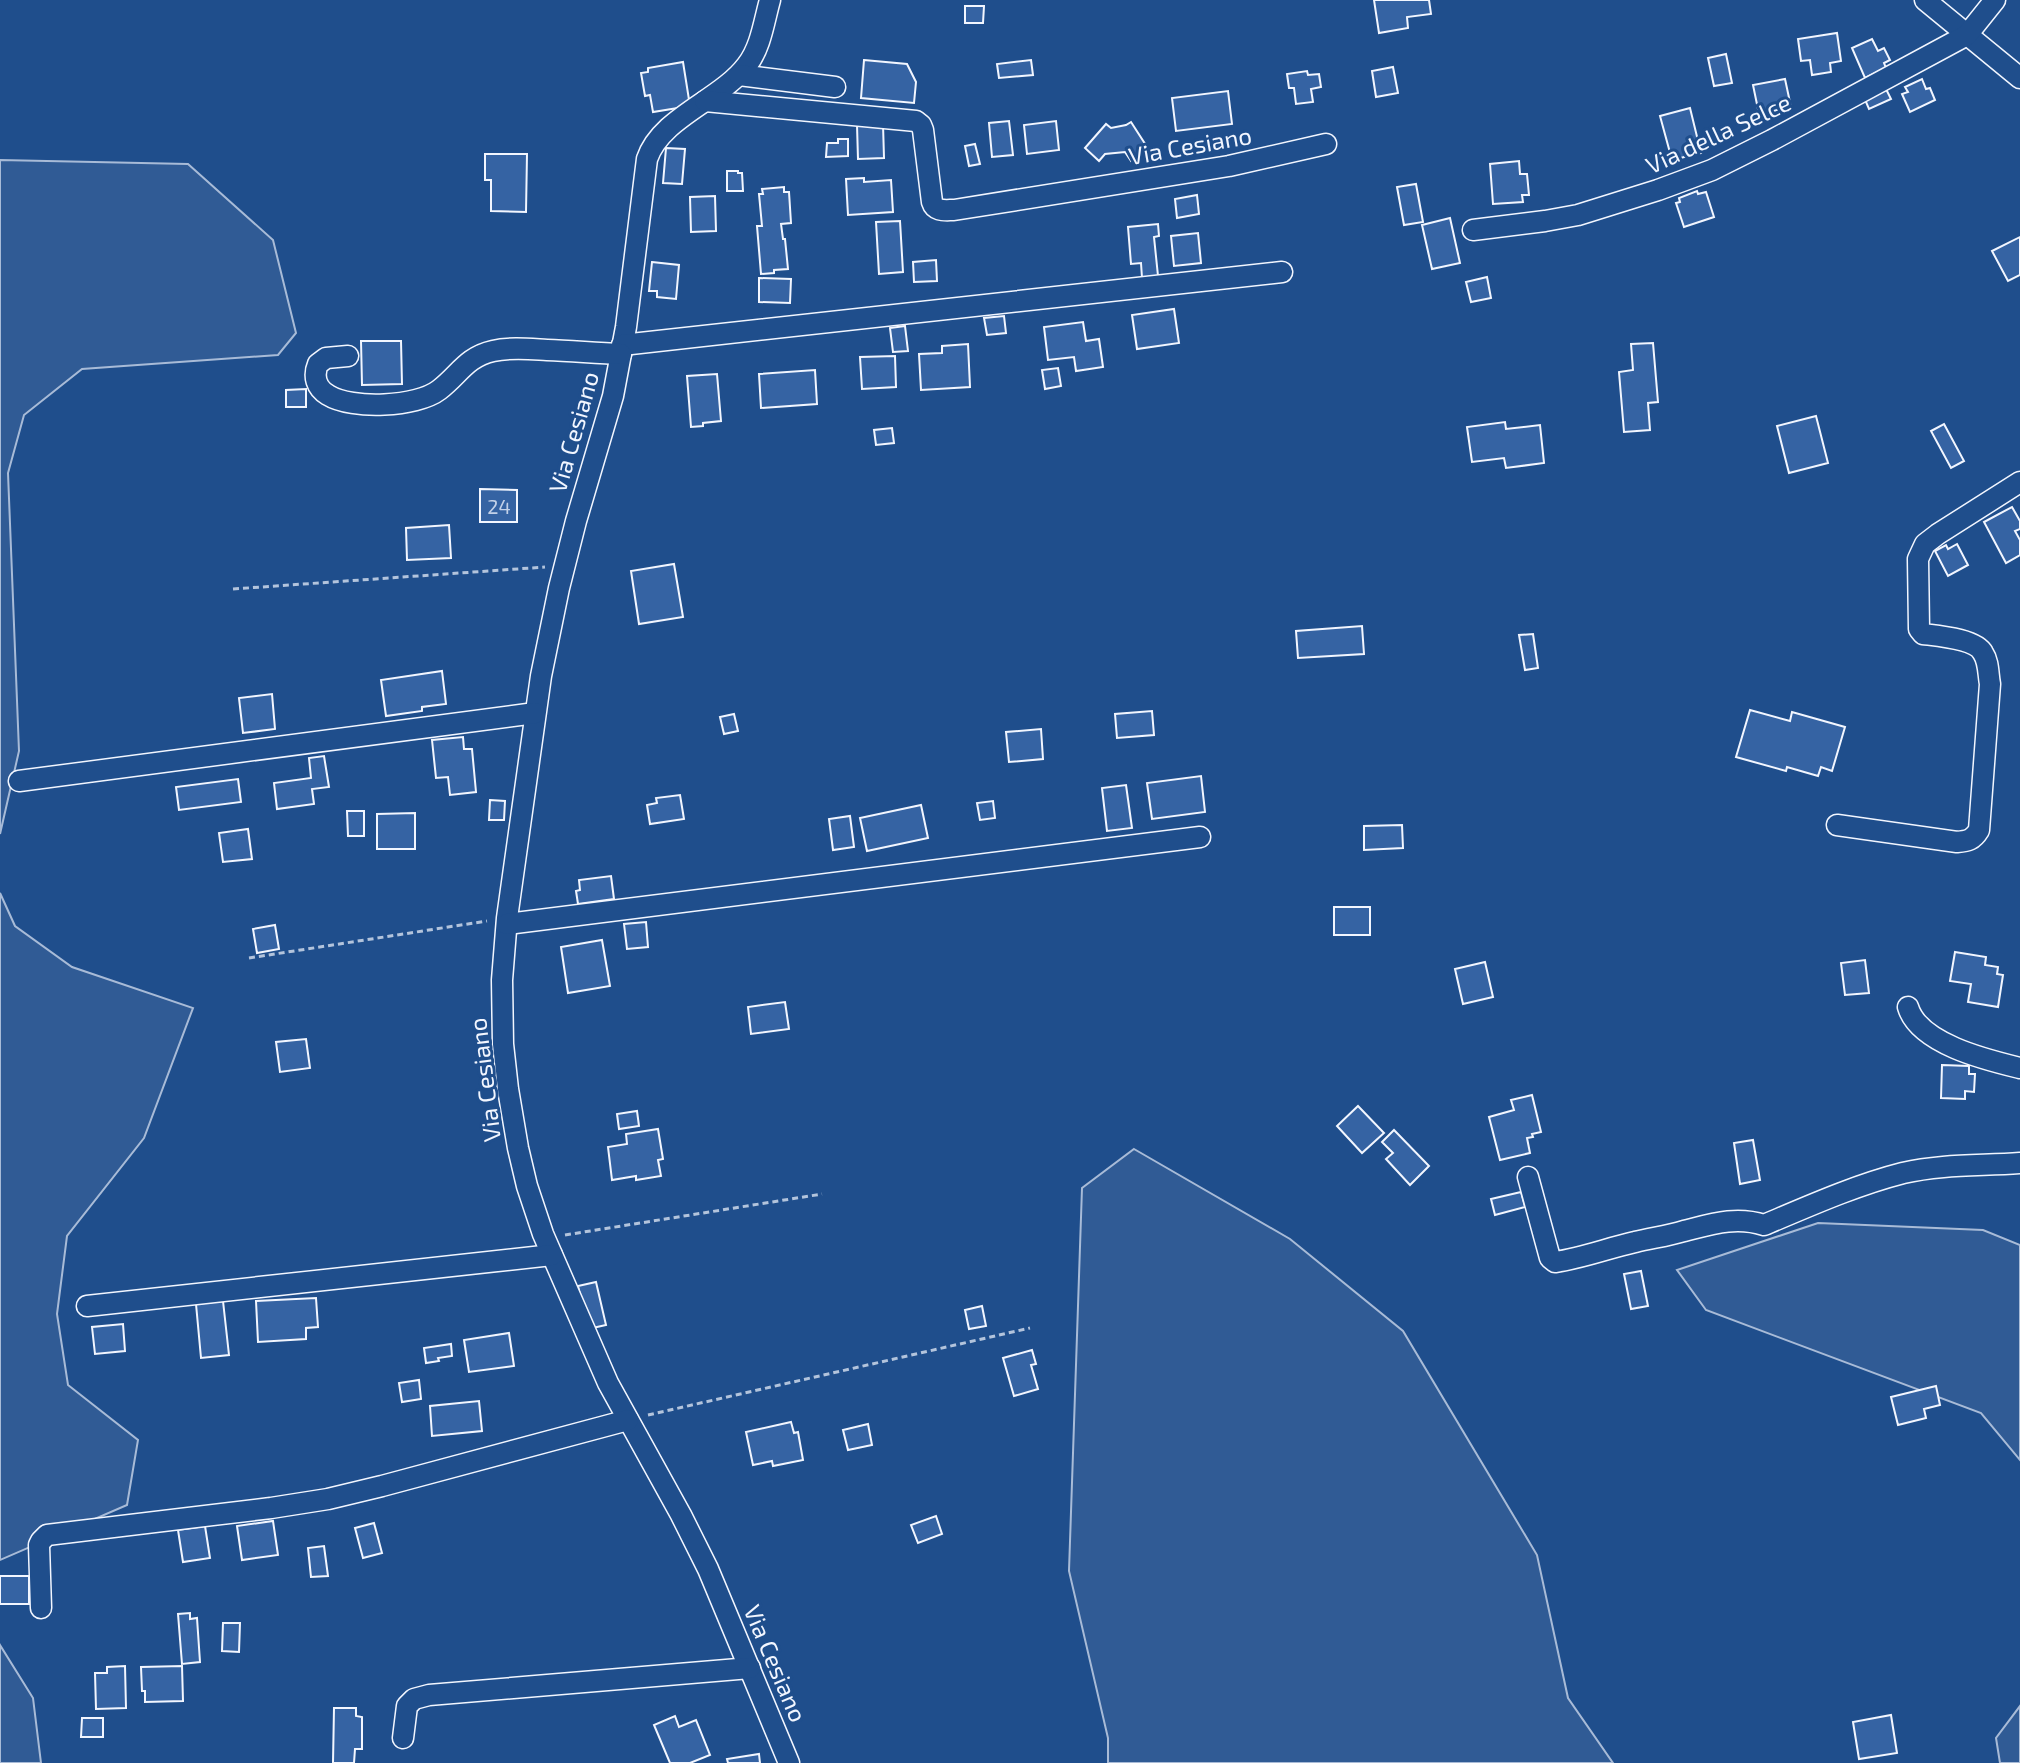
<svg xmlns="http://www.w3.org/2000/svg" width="2020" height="1763" font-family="'Exo 2',sans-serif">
  <rect width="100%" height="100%" fill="#1f4e8c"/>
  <g fill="#305b95" stroke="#a8bbd7" stroke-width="2">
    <path d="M0,160l188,4 85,76 23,93 -18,22 -196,14 -58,46 -16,58 11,278 -19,83z"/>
    <path d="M0,893l15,33 57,41 121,41 -49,130 -77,98 -10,78 11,71 70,55 -11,65 -127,55z"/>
    <path d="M1134,1149l156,90 113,92 134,224 31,143 45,65h-505v-25l-39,-167 13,-383z"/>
    <path d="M1818,1223l165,7 37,15v215l-39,-47 -275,-103 -29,-40z"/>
    <path d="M0,1645l33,53 8,65h-41z"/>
    <path d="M2020,1706v57h-20l-4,-25z"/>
  </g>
  <g fill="#3563a3" stroke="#f2f6ff" stroke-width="2">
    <path d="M1374,0h55l2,14 -24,3 1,11 -29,5z"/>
    <path d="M965,6h19l-1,17h-18z"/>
    <path d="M1837,33l4,28 -11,2 1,9 -19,3 -2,-15 -9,1 -3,-22z"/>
    <path d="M1872,39l6,12 6,-3 6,12 -6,3 2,5 -21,10 -13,-30z"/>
    <path d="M1726,54l6,29 -18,3 -6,-28z"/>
    <path d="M864,60l43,4 9,18 -2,21 -53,-5z"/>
    <path d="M1031,60l2,15 -34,3 -2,-14z"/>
    <path d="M683,62l7,44 -37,6 -3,-17 -5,1 -4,-23 7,-1v-4z"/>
    <path d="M1393,67l5,26 -22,4 -4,-26z"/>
    <path d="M1307,71l1,4 11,-1 2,13 -10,2 2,13 -17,2 -2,-16h-5l-2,-14z"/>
    <path d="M1785,79l6,28 -32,7 -6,-29z"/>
    <path d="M1922,79l4,10 4,-1 5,12 -25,12 -8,-18 6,-2 -3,-5z"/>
    <path d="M1884,85l7,14 -22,10 -6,-14z"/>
    <path d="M1228,91l4,33 -56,7 -4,-33z"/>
    <path d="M1690,108l11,45 -29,7 -12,-44z"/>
    <path d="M1009,121l4,34 -21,2 -3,-34z"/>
    <path d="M1056,121l3,29 -32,4 -3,-29z"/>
    <path d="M1131,122l18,28 -18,11 -6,-9 -20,2 -6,7 -14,-13 21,-24 5,4 15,-3z"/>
    <path d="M883,124l1,34 -26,1 -1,-34z"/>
    <path d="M838,139h10v17l-22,1 1,-14h11z"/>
    <path d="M975,144l5,20 -11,2 -4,-20z"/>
    <path d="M666,148l19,1 -3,35 -19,-1z"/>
    <path d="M485,154h42l-1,58 -35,-1v-31h-6z"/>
    <path d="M1519,161l1,13h7l2,21h-7l1,7 -30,2 -3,-40z"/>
    <path d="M727,171h11v2h4l1,18h-16z"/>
    <path d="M864,178v4l27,-2 2,32 -45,3 -2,-36z"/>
    <path d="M1416,184l7,38 -19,3 -7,-38z"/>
    <path d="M784,187v5h5l2,31 -10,1 2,15h2l3,30 -14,1v3l-13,1 -4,-48h5l-3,-32h4l-1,-5z"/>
    <path d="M1697,191l1,3 8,-2 8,25 -30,10 -8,-24 4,-1 -1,-4z"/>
    <path d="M1197,195l2,19 -22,4 -2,-19z"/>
    <path d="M715,196l1,35 -25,1 -1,-35z"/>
    <path d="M1450,218l10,45 -28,6 -10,-44z"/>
    <path d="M900,221l3,51 -24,2 -3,-52z"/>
    <path d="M1158,224l1,12 -5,1 4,39 -16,2 -1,-15 -10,1 -3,-37z"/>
    <path d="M1198,233l3,30 -27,3 -3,-30z"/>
    <path d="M2020,237v38l-12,6 -16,-30z"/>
    <path d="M936,260l1,21 -23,1 -1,-20z"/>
    <path d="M652,262l27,3 -3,34 -19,-2v-6h-8z"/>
    <path d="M1487,277l4,21 -20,4 -5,-20z"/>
    <path d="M759,278l32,1 -1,24 -31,-1z"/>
    <path d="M1174,309l5,34 -42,6 -5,-34z"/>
    <path d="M1004,316l2,17 -19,2 -3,-17z"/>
    <path d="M1083,322l3,19 13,-2 4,28 -27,4 -2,-14 -26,3 -4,-33z"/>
    <path d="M905,326l3,25 -15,1 -3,-24z"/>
    <path d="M361,341h40l1,43 -40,1z"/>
    <path d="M1653,343l5,59 -10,1 2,27 -26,2 -5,-60 14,-2 -2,-26z"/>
    <path d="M968,344l2,43 -49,3 -2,-36 23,-1v-7z"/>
    <path d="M895,356l1,31 -34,2 -2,-32z"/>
    <path d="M1058,368l3,18 -16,3 -3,-19z"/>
    <path d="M815,370l2,34 -56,4 -2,-34z"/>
    <path d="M717,374l4,47 -18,2v3l-12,1 -4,-51z"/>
    <path d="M306,389v18h-20v-17z"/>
    <path d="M1816,416l12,47 -39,10 -12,-47z"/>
    <path d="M1505,422l1,7 34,-4 4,38 -38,5 -2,-10 -32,4 -5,-35z"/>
    <path d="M1944,424l20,37 -13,7 -20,-37z"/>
    <path d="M892,428l2,15 -18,2 -2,-15z"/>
    <path d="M480,489l37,1v32h-37z"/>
    <path d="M2012,507l8,14v8l-5,2 5,9v15l-14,8 -22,-41z"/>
    <path d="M449,525l2,33 -44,2 -1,-32z"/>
    <path d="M1957,544l11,21 -20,11 -13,-25 11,-6 2,4z"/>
    <path d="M674,564l9,53 -44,7 -8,-53z"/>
    <path d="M1362,626l2,28 -66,4 -2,-27z"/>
    <path d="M1533,634l5,34 -13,2 -6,-35z"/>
    <path d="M442,671l4,33 -24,3v4l-36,5 -5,-36z"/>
    <path d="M272,694l3,35 -32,4 -4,-35z"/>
    <path d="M1750,710l40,11 2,-9 53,15 -13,44 -11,-4 -3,9 -31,-9 -1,4 -50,-14z"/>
    <path d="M1152,711l2,24 -37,3 -2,-24z"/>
    <path d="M734,714l4,17 -14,3 -4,-17z"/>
    <path d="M1041,729l2,30 -34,3 -3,-30z"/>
    <path d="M463,737l1,12h8l4,43 -26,3 -2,-18 -12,1 -4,-38z"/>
    <path d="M324,756l5,31 -17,2 2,15 -37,5 -3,-26 37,-5 -2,-20z"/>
    <path d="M1201,776l4,36 -53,7 -5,-36z"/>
    <path d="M238,779l3,23 -62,8 -3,-23z"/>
    <path d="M1126,785l6,43 -25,3 -5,-43z"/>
    <path d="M680,795l4,24 -34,5 -3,-19 10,-2 -1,-5z"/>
    <path d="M490,800l15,1 -1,19h-15z"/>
    <path d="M993,801l2,17 -15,2 -3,-17z"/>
    <path d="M921,805l7,33 -61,13 -7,-33z"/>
    <path d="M347,811h17v25h-16z"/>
    <path d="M415,813v36h-38v-35z"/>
    <path d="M850,816l4,31 -21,3 -4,-31z"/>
    <path d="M1402,825l1,23 -39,2v-24z"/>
    <path d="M248,829l4,30 -29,3 -4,-29z"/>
    <path d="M611,876l3,23 -36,5 -2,-13 4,-1 -1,-10z"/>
    <rect x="1334" y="907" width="36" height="28"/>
    <path d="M646,922l2,25 -21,2 -3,-25z"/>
    <path d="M275,925l4,24 -22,4 -4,-24z"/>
    <path d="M602,940l8,46 -42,7 -7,-46z"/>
    <path d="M1955,952l31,5 -1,8 13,2 -1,7 6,1 -5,32 -30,-5 3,-18 -21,-3z"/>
    <path d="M1865,960l4,33 -24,2 -4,-32z"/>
    <path d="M1485,962l8,35 -30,7 -8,-35z"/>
    <path d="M785,1002l4,27 -38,5 -3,-27z"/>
    <path d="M306,1039l4,29 -30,4 -4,-30z"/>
    <path d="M1942,1065l27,1v8h6l-1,18 -9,-1v8l-24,-1z"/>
    <path d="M1532,1095l9,37 -9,2 1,3 -6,1 3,15 -30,7 -11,-43 25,-7 -3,-10z"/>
    <path d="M1358,1106l26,27 -22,20 -25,-27z"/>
    <path d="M637,1111l2,15 -20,3 -2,-15z"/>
    <path d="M658,1129l5,30 -5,1 3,16 -25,4v-4l-24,4 -4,-33 19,-3 -1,-10z"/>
    <path d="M1394,1130l35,36 -19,19 -24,-26 7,-6 -11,-11z"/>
    <path d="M1753,1140l7,40 -20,4 -6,-41z"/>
    <path d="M1521,1192l4,15 -30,8 -4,-16z"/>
    <path d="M1641,1271l7,35 -17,3 -7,-35z"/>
    <path d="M596,1282l10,43 -18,4 -10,-43z"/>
    <path d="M316,1298l2,29 -12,1v11l-48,3 -2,-41z"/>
    <path d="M223,1301l6,54 -28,3 -5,-54z"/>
    <path d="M982,1306l4,20 -17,3 -4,-19z"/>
    <path d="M123,1324l2,27 -30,3 -3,-27z"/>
    <path d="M509,1333l5,33 -45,6 -5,-32z"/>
    <path d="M451,1344l1,12 -14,2 1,3 -13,2 -2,-15z"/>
    <path d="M1032,1350l4,14 -5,1 7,24 -24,7 -11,-38z"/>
    <path d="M419,1380l2,19 -19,3 -3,-19z"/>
    <path d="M1936,1386l4,19 -16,4 2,9 -28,7 -7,-28z"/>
    <path d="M479,1401l3,30 -50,5 -2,-30z"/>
    <path d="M791,1422l3,11 4,-1 5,28 -30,6 -1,-5 -19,4 -7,-33z"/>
    <path d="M868,1424l4,21 -24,5 -5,-20z"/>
    <path d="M936,1516l6,18 -24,9 -7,-18z"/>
    <path d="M273,1521l5,34 -36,5 -5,-34z"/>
    <path d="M374,1523l8,30 -19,5 -8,-30z"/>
    <path d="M205,1526l5,32 -27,4 -5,-32z"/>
    <path d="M324,1546l4,30 -17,1 -3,-29z"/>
    <rect x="0" y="1576" width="29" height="28"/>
    <path d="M190,1613v6l7,-1 3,44 -18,2 -4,-50z"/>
    <path d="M223,1623h17l-1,29 -17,-1z"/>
    <path d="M125,1666l1,42 -30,1 -1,-36h12v-6z"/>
    <path d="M182,1666l1,35 -38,1v-11h-3l-1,-24z"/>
    <path d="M334,1708h22v8l6,1v32h-7l-1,14h-21z"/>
    <path d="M1891,1715l6,38 -38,6 -6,-37z"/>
    <path d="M675,1716l4,11 17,-7 14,35 -20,8h-20l-16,-38z"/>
    <path d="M82,1718h21v19h-22z"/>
    <path d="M759,1754l1,9h-32l-1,-4z"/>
  </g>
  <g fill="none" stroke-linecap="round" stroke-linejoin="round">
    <g stroke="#f2f6ff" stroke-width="23">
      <g id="minor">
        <path d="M770,0c-6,21 -9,47 -23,65 -26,35 -86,52 -100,94l-21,168 -13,69 -37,125 -17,67 -18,88 -34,242 -5,62 1,64 5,45 10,59 9,38 16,48 65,149 73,132 27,54 81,194"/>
        <path d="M1925,0l95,78"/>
        <path d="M739,75l96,12"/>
        <path d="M705,101l211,20 5,4 2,5 9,72c3,10 13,8 22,8l275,-44 97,-22"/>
        <path d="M1473,230l72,-9 33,-6 80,-25 54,-20 60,-30 195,-105 28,-35"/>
        <path d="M622,345l660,-73"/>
        <path d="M348,356l-22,2 -8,6c-5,12 -2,24 10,31 24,15 89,12 111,-5 20,-15 27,-33 54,-39 17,-4 36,-2 54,-1 25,1 49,3 74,4"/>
        <path d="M19,781l516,-68"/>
        <path d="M1837,825l120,17c11,-1 16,-2 22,-12l11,-146c-2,-10 -1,-22 -7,-31 -7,-14 -45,-17 -60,-19l-4,-5 -1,-70 7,-15 13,-10 82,-52"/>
        <path d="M507,924l693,-87"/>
        <path d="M1908,1007c11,37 79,53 112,61"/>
        <path d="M1528,1177l22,81 5,4c28,-4 53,-14 80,-20 16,-4 33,-6 49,-11 28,-7 52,-15 80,-6 45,-19 92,-40 139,-52 39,-9 78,-7 117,-10"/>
        <path d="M87,1306l465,-51"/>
        <path d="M41,1608l-2,-63 2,-4 6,-6 224,-27 57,-9 54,-13 246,-66"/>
        <path d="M403,1738l4,-32 7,-7 15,-4 321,-27"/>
      </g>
    </g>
    <g stroke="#b3c4dc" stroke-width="3" stroke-dasharray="6 4" stroke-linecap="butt">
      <path d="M233,589l312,-22"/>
      <path d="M249,958l238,-37"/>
      <path d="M565,1235l257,-41"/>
      <path d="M648,1415l382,-87"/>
    </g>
    <use href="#minor" stroke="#1f4e8c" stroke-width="20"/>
  </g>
  <g text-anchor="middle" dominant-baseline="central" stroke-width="6" stroke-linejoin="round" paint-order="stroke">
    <g font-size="20" fill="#c3d1e8">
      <text x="499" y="506">24</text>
    </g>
    <g font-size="24" fill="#f2f6ff" stroke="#1f4e8c">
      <text transform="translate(1718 133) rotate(-25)">Via della Selce</text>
      <text transform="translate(1190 145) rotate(-10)">Via Cesiano</text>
      <text transform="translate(573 432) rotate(-74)">Via Cesiano</text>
      <text transform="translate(484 1080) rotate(-97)">Via Cesiano</text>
      <text transform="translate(776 1663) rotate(67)">Via Cesiano</text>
    </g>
  </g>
</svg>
